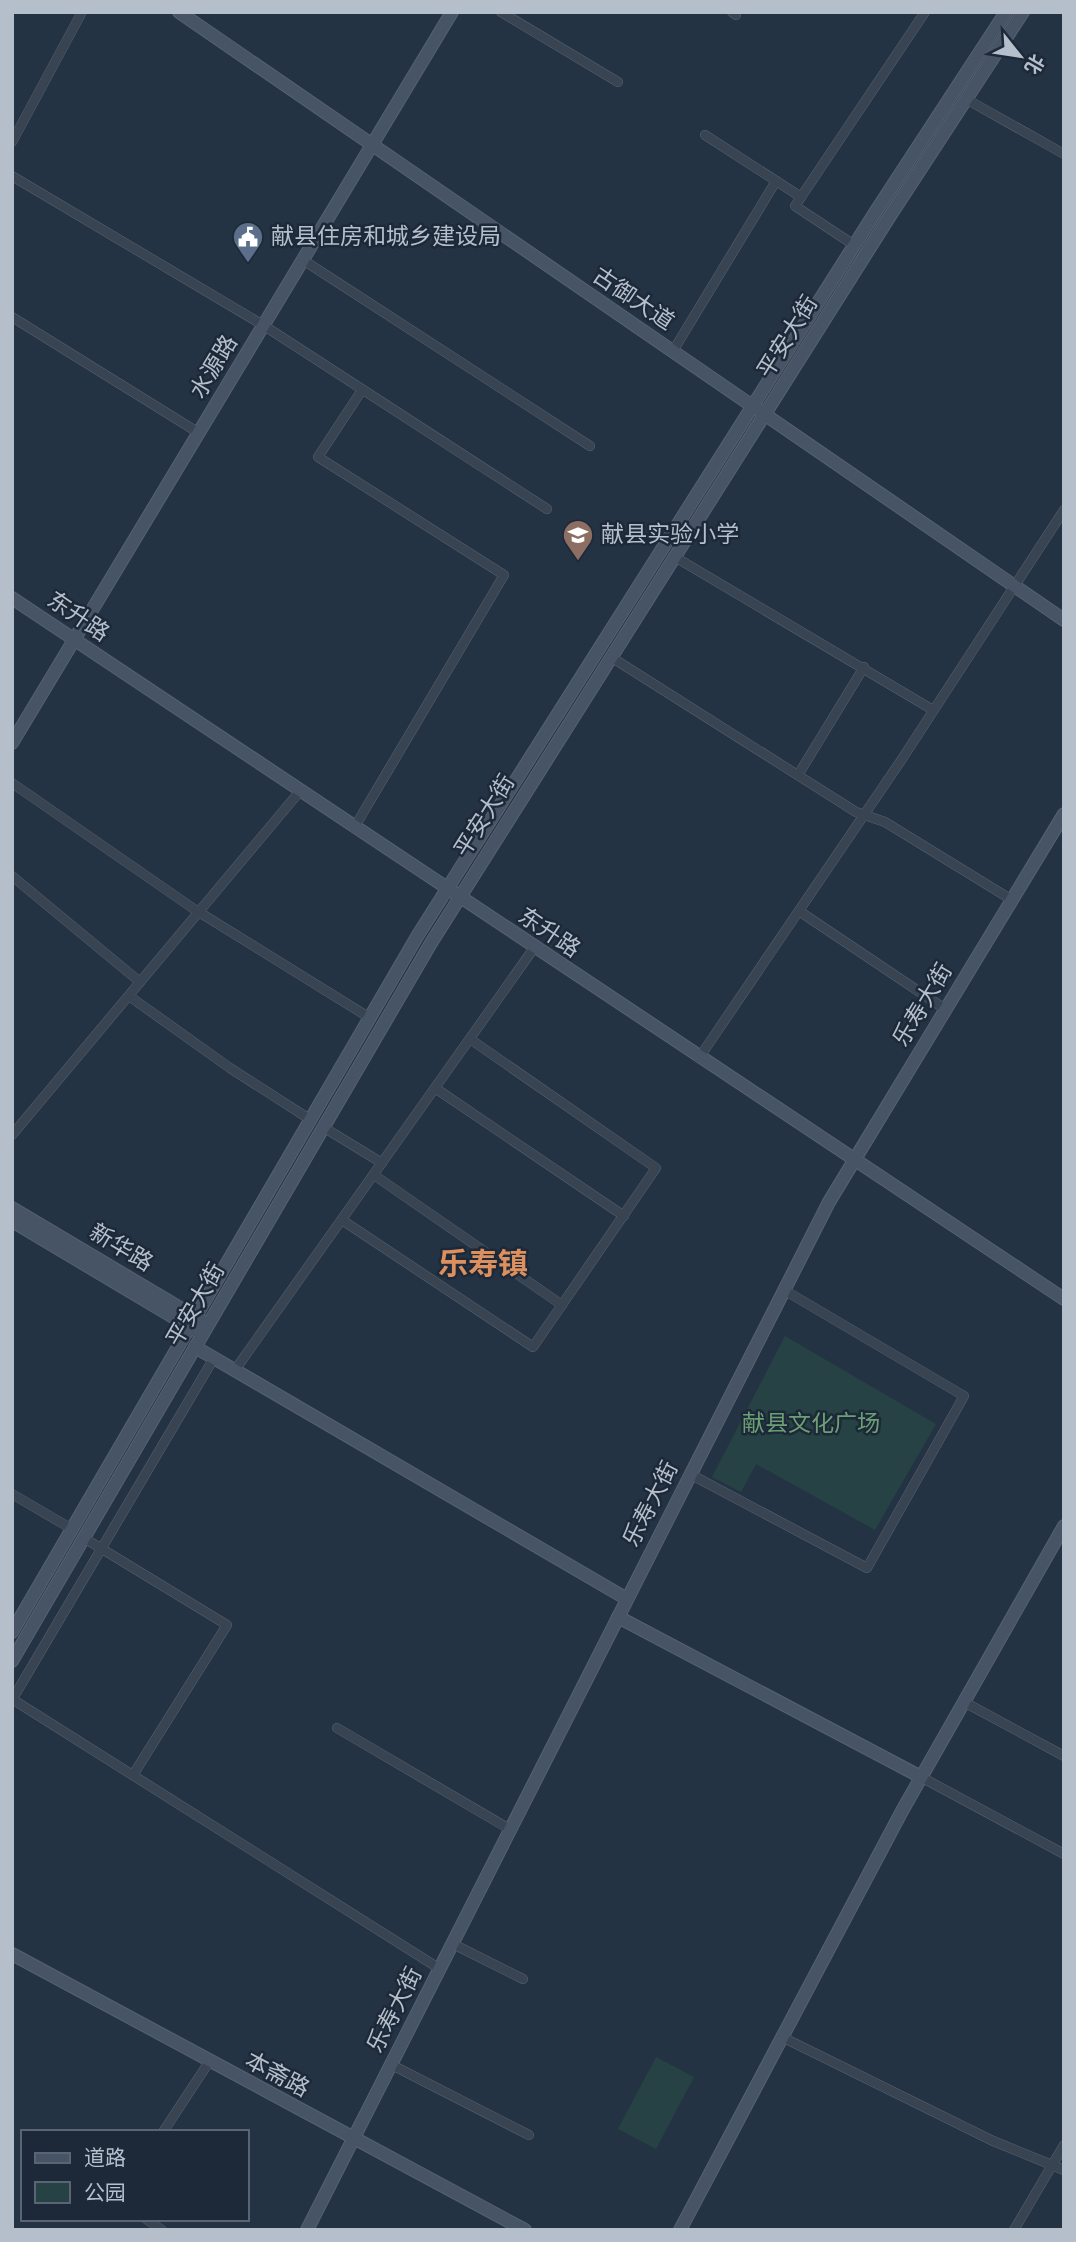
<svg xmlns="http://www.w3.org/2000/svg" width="1076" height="2242" font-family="'Sofia Sans Condensed','Noto Sans SC',sans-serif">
  <rect width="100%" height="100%" fill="#243343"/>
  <g fill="#264244">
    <path d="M785,1336l151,88 -61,106 -119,-66 -15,28 -29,-15z"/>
    <path d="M656,2057l38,20 -38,72 -38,-20z"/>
  </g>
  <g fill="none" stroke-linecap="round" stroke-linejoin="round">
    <g stroke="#566270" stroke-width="10">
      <g id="street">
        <path d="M501,12l117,70"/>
        <path d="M732,12l4,3"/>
        <path d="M966,99l98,55"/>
        <path d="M705,135l96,62"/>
        <path d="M12,142l70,-130"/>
        <path d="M12,176l251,149 284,184"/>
        <path d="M854,245l-59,-39 130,-194"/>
        <path d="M303,260l287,186"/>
        <path d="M12,317l187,116"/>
        <path d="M673,351l103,-170"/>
        <path d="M675,557l258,153"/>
        <path d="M611,657l245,155 29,10 127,78"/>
        <path d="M798,775l66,-108"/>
        <path d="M12,783l182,126 176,109"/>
        <path d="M354,828l150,-253 -186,-118 44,-67"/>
        <path d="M12,876l128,106"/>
        <path d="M799,911l146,98"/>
        <path d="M129,996l101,72 81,52"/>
        <path d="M699,1058l203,-299 162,-249"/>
        <path d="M435,1088l189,128"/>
        <path d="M323,1127l59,36"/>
        <path d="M12,1135l288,-344"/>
        <path d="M374,1175l188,130"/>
        <path d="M342,1220l191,127 123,-179 -186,-129"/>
        <path d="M235,1370l299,-422"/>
        <path d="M690,1474l177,94 97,-172 -180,-106"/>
        <path d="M12,1494l60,35"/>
        <path d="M84,1538l143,87 -94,150"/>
        <path d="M12,1699l428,270"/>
        <path d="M12,1700l202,-342"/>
        <path d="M964,1702l100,54"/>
        <path d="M337,1728l174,102"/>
        <path d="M921,1777l143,77"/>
        <path d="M453,1944l70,35"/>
        <path d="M782,2037l211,104 71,29"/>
        <path d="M390,2064l139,71"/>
        <path d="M163,2132l46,-70"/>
        <path d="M146,2219l16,11"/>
        <path d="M1014,2230l50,-85"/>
      </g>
    </g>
    <g stroke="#566270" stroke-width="14">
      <g id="secondary">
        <path d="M179,12l885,608"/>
        <path d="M12,598l1052,701"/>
        <path d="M12,743l440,-731"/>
        <path d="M12,1208l190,113"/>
        <path d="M12,1221l183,109"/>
        <path d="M195,1347l432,252"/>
        <path d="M618,1617l303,160"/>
        <path d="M12,1632l406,-697 458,-724 130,-199"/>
        <path d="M12,1661l419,-718 457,-724 135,-207"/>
        <path d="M12,1954l513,276"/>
        <path d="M307,2230l522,-1028 235,-388"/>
        <path d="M680,2230l222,-419 162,-285"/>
      </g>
    </g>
    <use href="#street" stroke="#384452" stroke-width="9"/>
    <use href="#secondary" stroke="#465466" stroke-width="12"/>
  </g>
  <defs>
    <g id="civic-pin" transform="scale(1.575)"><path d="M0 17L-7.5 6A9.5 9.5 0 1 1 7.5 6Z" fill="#5c6f8a" stroke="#1d2938"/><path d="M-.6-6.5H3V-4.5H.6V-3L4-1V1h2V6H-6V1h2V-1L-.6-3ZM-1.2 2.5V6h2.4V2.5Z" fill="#fff"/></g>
    <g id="school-pin" transform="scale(1.575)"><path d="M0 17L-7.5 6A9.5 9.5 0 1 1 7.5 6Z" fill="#8d6e63" stroke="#1d2938"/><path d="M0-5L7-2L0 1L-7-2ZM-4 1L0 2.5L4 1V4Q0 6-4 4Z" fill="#fff"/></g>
  </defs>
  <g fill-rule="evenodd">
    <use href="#civic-pin" x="248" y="237"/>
    <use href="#school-pin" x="578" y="535"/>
  </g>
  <g text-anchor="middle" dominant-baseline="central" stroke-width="5" stroke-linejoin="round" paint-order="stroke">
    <g font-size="23" fill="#b5bfcc" stroke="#1d2938" text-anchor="start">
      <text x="271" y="237">献县住房和城乡建设局</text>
      <text x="601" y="535">献县实验小学</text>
    </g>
    <g font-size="23" fill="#b5bfcc" stroke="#1d2938">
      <text transform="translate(633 299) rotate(34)">古御大道</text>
      <text transform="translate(788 337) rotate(-58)">平安大街</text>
      <text transform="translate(214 367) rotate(-59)">水源路</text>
      <text transform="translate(78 617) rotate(34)">东升路</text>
      <text transform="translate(485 816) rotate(-58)">平安大街</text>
      <text transform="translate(549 933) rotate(34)">东升路</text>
      <text transform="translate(923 1005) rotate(-59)">乐寿大街</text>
      <text transform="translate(121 1248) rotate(31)">新华路</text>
      <text transform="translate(196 1305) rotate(-60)">平安大街</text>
      <text transform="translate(651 1504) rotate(-63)">乐寿大街</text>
      <text transform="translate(395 2010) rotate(-63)">乐寿大街</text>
      <text transform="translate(277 2075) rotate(28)">本斋路</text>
    </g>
    <g font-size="23" fill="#6b9f74" stroke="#1d2938">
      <text x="811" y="1424">献县文化广场</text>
    </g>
    <g font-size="30" font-weight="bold" fill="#dd905f" stroke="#1d2938">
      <text x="483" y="1265">乐寿镇</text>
    </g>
  </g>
  <rect width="1076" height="2242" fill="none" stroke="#b5bfcc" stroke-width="28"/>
  <rect x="21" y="2130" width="228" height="91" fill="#1d2938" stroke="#5a6573" stroke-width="2"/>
  <rect x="35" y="2153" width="35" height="10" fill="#465466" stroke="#5a6573" stroke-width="2"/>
  <text x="84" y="2165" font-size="21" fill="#b5bfcc">道路</text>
  <rect x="35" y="2182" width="35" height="21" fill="#264244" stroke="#5a6573" stroke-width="2"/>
  <text x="84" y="2200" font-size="21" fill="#b5bfcc">公园</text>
  <g transform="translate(1020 56) rotate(120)" stroke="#1d2938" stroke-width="5" paint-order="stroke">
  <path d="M0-5L12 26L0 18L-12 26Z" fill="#b5bfcc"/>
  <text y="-10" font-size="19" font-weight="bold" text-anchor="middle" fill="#b5bfcc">北</text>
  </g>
</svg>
